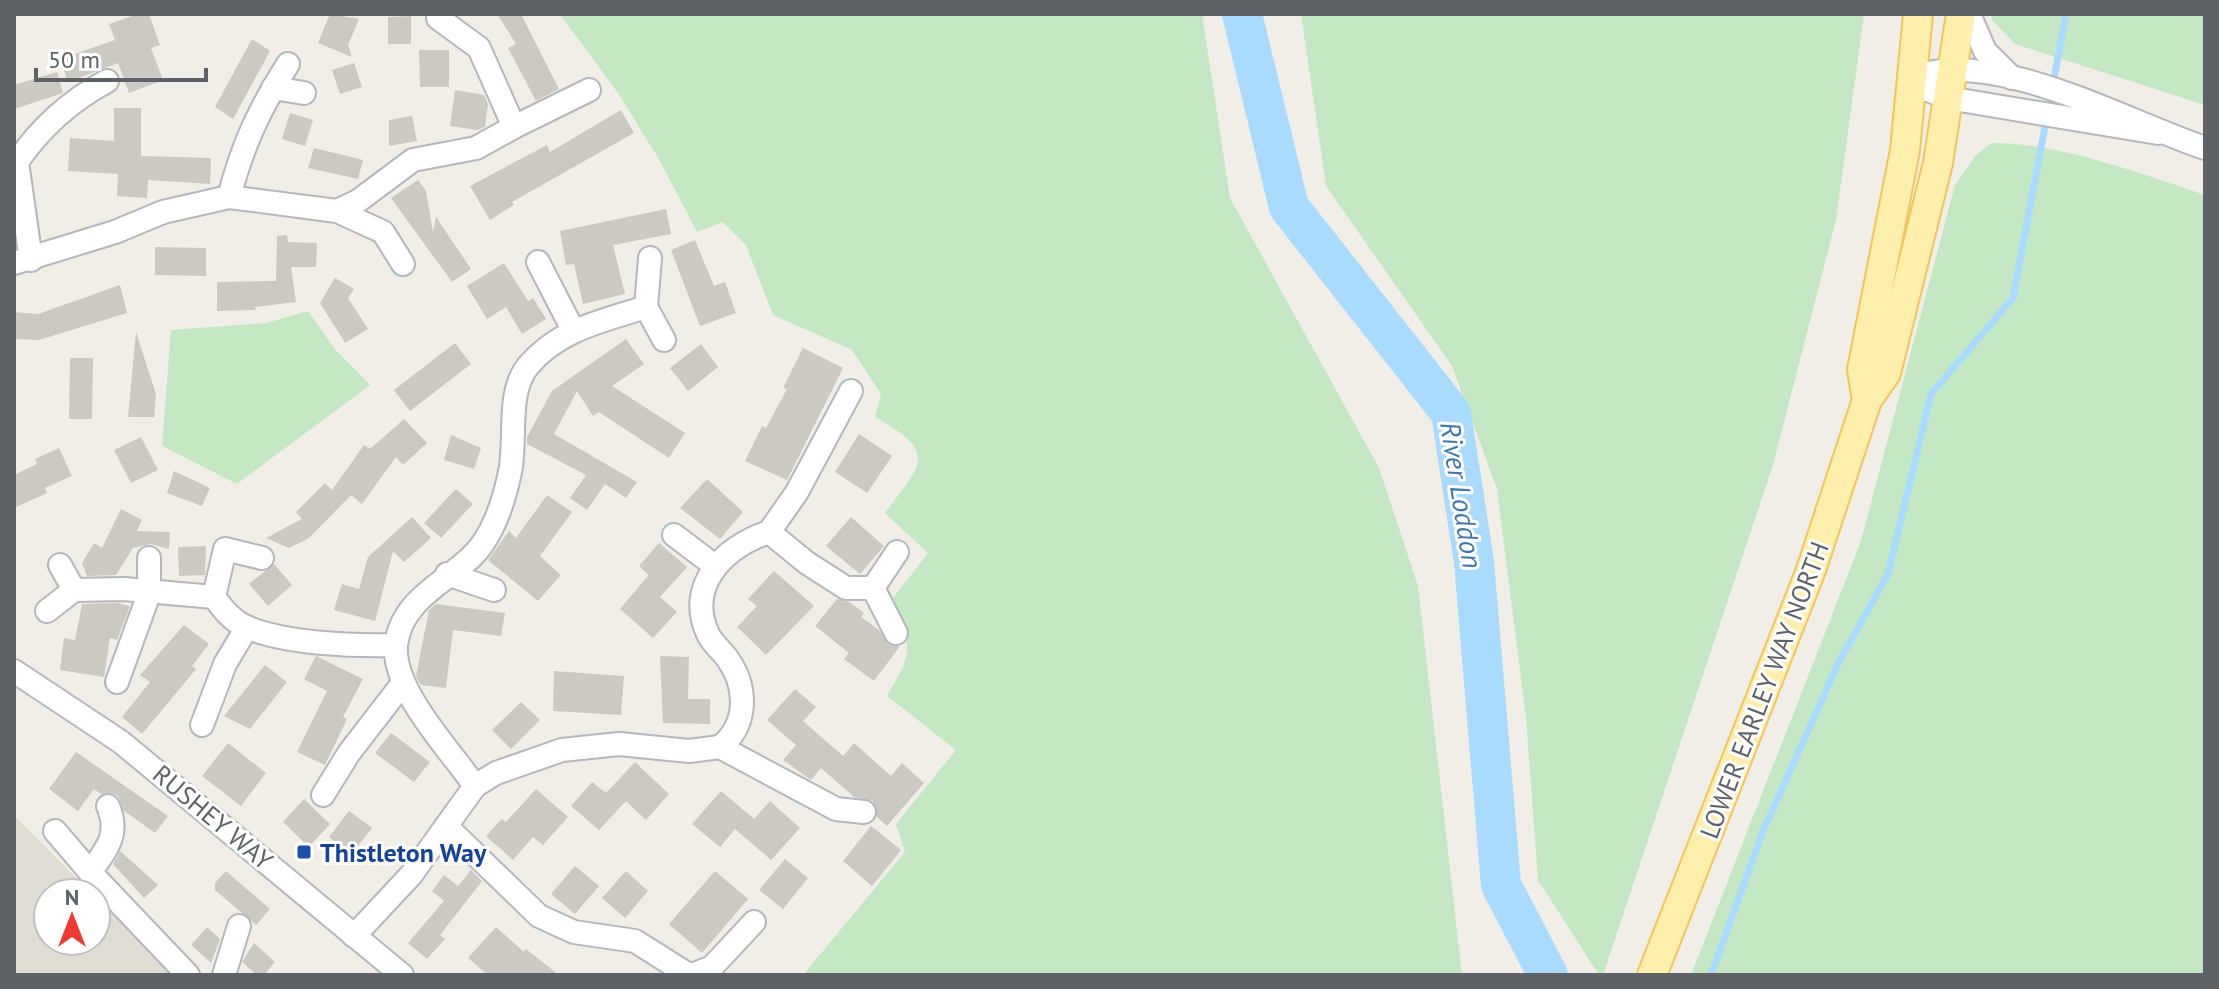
<svg xmlns="http://www.w3.org/2000/svg" width="2219" height="989" font-family="'PT Sans',sans-serif">
  <rect width="100%" height="100%" fill="#f0eee6"/>
  <path fill="#e0ddd4" d="M14,815l77,78h-43v48h48v-43l76,77h-158z"/>
  <g fill="#c4e8c3">
    <path d="M560,14h642l28,184 149,270 39,118 44,389h-659l102,-123 -9,-28 60,-74 -69,-54c28,-47 24,-48 6,-98l35,-45 -43,-40c37,-50 54,-60 -10,-96l6,-23 -29,-44 -79,-35 -27,-70 -23,-23 -26,10 -37,-71 -40,-65z"/>
    <path d="M1301,14h563l-28,206 -63,245 -170,510h-4l-61,-95 -12,-162 -29,-229 -45,-123 -126,-180z"/>
    <path d="M1992,14h213v91l-190,-61 -23,-24z"/>
    <path d="M1991,143c65,-1 152,31 214,52v780h-514l170,-434 94,-356 20,-29z"/>
    <path d="M308,311l26,37 36,37 -133,99 -75,-38 9,-116 95,-7z"/>
  </g>
  <g fill="none" stroke-linecap="round" stroke-linejoin="round">
    <path stroke="#a8dbff" stroke-width="7" d="M1711,975l52,-144 76,-169 49,-88 43,-180 82,-96 53,-284"/>
    <path stroke="#a8dbff" stroke-width="40" d="M1242,14l47,193 162,206 23,149 27,323 47,90"/>
  </g>
  <g fill="#ccc9c3">
    <path d="M138,14h11l11,31 -9,3 12,32 -34,13 -11,-30 -50,19 -8,-23 55,-19 -6,-16z"/>
    <path d="M330,14l29,5 -11,26 4,12 -34,-14z"/>
    <path d="M497,14h24l38,75 -23,12 -28,-53 8,-4z"/>
    <path d="M411,16v28h-23v-27z"/>
    <path d="M252,39l18,12 -37,68 -18,-12z"/>
    <path d="M419,50h30v37h-29z"/>
    <path d="M354,63l8,24 -22,7 -8,-24z"/>
    <path d="M57,72l6,21 -49,16v-24z"/>
    <path d="M455,90l29,5 4,9 -3,23 -8,3 -27,-4z"/>
    <path d="M114,108h27v48l70,2 -1,26 -62,-4 -1,18 -30,-2 1,-22 -50,-3 2,-33 44,3z"/>
    <path d="M621,110l13,23 -122,69 2,3 -24,15 -20,-34 77,-41 3,7z"/>
    <path d="M290,113l23,7 -8,26 -23,-7z"/>
    <path d="M412,116l5,25 -28,5v-26z"/>
    <path d="M314,148l49,12 -5,19 -50,-11z"/>
    <path d="M418,180l8,11 7,41 3,-15 35,52 -19,13 -61,-84z"/>
    <path d="M666,209l5,25 -58,11 12,49 -42,10 -9,-40 -8,1 -6,-34z"/>
    <path d="M287,235l1,7 29,1 -1,24h-25l5,35 -41,5 1,3 -39,1v-29l59,-1 1,-45z"/>
    <path d="M695,240l19,46 11,-4 11,31 -36,13 -29,-76z"/>
    <path d="M155,247l51,1v28l-51,-1z"/>
    <path d="M504,263l24,38 5,-3 13,21 -24,15 -16,-27 -19,12 -20,-33z"/>
    <path d="M335,278l19,11 -6,9 20,31 -23,14 -25,-40z"/>
    <path d="M120,285l7,28 -88,27 -25,-1v-27l24,2z"/>
    <path d="M136,332l20,62 -2,23h-26z"/>
    <path d="M626,339l18,25 -32,22 73,47 -16,25 -70,-46 -6,4 -16,-25 -23,43 83,48 -11,16 -21,-14 -18,26 -17,-12 16,-23 -59,-31v-7l25,-46z"/>
    <path d="M455,343l16,21 -61,47 -16,-21z"/>
    <path d="M701,344l17,23 -30,24 -18,-23z"/>
    <path d="M803,348l40,20 -56,112 -42,-19 17,-35 4,2 21,-39 -4,-1z"/>
    <path d="M70,358h23l-1,61h-23z"/>
    <path d="M404,419l23,24 -24,22 -7,-8 -34,47 -11,-9 -42,43 -20,10 -23,-10 36,-19 -6,-7 29,-29 7,7 32,-45 6,4z"/>
    <path d="M859,434l33,22 -25,37 -32,-21z"/>
    <path d="M451,435l30,13 -7,21 -30,-9z"/>
    <path d="M141,437l17,33 -27,13 -17,-33z"/>
    <path d="M59,448l13,28 -27,12 2,5 -33,15v-33l23,-11 -2,-5z"/>
    <path d="M174,471l36,17 -8,18 -35,-13z"/>
    <path d="M707,479l36,33 -23,27 -40,-31z"/>
    <path d="M456,489l17,15 -32,34 -17,-15z"/>
    <path d="M547,495l25,17 -32,44 21,19 -23,26 -50,-41 21,-29 7,7z"/>
    <path d="M121,509l21,11 -5,11 33,1 -1,17 -19,-5 -17,4 -17,27 -29,1 -5,-13 12,-20 8,5z"/>
    <path d="M412,517l19,21 -27,24 -11,-11 -18,70 -41,-11 8,-26 17,5 9,-32z"/>
    <path d="M851,517l33,29 -24,28 -34,-28z"/>
    <path d="M659,543l28,24 -27,30 17,15 -24,26 -33,-29 29,-34 -10,-9z"/>
    <path d="M206,546l-1,29 -26,1 -1,-29z"/>
    <path d="M274,564l18,21 -24,21 -19,-22z"/>
    <path d="M774,571l40,35 -48,49 -29,-28 20,-21 -9,-7z"/>
    <path d="M837,599l12,3 15,11 -3,4 18,13 9,14 12,2 -26,35 -30,-22 5,-6 -34,-27z"/>
    <path d="M117,603l13,3 -13,34 -7,-2 -6,39 -44,-7 4,-32 11,2 7,-36z"/>
    <path d="M436,604l69,9 -4,23 -48,-6 -7,58 -25,-3 -5,-9 13,-66z"/>
    <path d="M184,625l25,19 -17,22 4,3 -54,65 -20,-17 28,-35 -10,-7z"/>
    <path d="M316,656l47,23 -20,38 4,2 -22,46 -28,-13 30,-61 -23,-12z"/>
    <path d="M660,656l29,1 -1,42h22v25l-47,-1z"/>
    <path d="M265,665l22,17 -37,47 -26,-13z"/>
    <path d="M554,671l70,5 -3,39 -68,-4z"/>
    <path d="M795,689l21,18 -13,14 40,35 11,-13 37,33 11,-13 22,20 -37,43 -10,-9 -4,-16 -19,-4 -33,-29 -10,12 -28,-20 13,-15 -29,-25z"/>
    <path d="M521,702l19,18 -29,29 -19,-19z"/>
    <path d="M391,733l39,29 -16,20 -39,-29z"/>
    <path d="M228,743l38,30 -25,33 -39,-30z"/>
    <path d="M76,752l92,64 -13,17 -31,-22 -6,-15 -7,-3 -10,1 -7,-5 -16,22 -29,-22z"/>
    <path d="M635,762l34,32 -23,26 -20,-19 -27,29 -28,-24 21,-24 14,11z"/>
    <path d="M536,789l32,28 -25,28 -10,-8 -20,23 -27,-24 16,-17 4,3z"/>
    <path d="M721,791l33,28 16,-18 30,27 -29,32 -36,-31 -15,18 -28,-23z"/>
    <path d="M304,799l26,25 -21,23 -26,-25z"/>
    <path d="M349,811l23,17 -21,27 -22,-18z"/>
    <path d="M871,826l30,24 -29,36 -29,-25z"/>
    <path d="M120,851l38,34 -14,13 -31,-34z"/>
    <path d="M785,859l23,19 -25,31 -24,-19z"/>
    <path d="M575,866l24,20 -24,28 -24,-20z"/>
    <path d="M471,870l11,11 -42,54 5,4 -18,20 -19,-16 36,-42 -12,-10 12,-16 14,11z"/>
    <path d="M226,871l44,38 -14,16 -41,-35v-7z"/>
    <path d="M626,871l22,20 -23,27 -23,-20z"/>
    <path d="M715,871l33,28 -46,54 -33,-29z"/>
    <path d="M207,927l13,12 -9,24 -20,-18z"/>
    <path d="M496,927l28,25 2,-3 33,26h-71l-20,-17z"/>
    <path d="M254,943l21,19 -11,13h-7l-15,-13z"/>
  </g>
  <g fill="none" stroke-linecap="round" stroke-linejoin="round">
    <g stroke="#b4b7bb" stroke-width="26">
      <g id="minor">
        <path d="M1969,14l16,37 27,27"/>
        <path d="M273,88l31,5"/>
        <path d="M514,127l75,-37"/>
        <path d="M2158,133l-210,-35 -20,-8 -15,-13c83,-30 213,45 292,71"/>
        <path d="M229,197c14,-53 30,-87 59,-133"/>
        <path d="M337,211l21,-10 55,-41 63,-12 38,-21 -35,-79 -41,-30"/>
        <path d="M31,260l-14,-98c23,-34 53,-61 90,-81"/>
        <path d="M538,262l35,68"/>
        <path d="M14,263l101,-31 48,-20 66,-15 108,14 46,21 20,32"/>
        <path d="M646,307l4,-49"/>
        <path d="M769,532l28,-40 54,-101"/>
        <path d="M674,535l41,31"/>
        <path d="M60,565l14,25"/>
        <path d="M447,574l47,16"/>
        <path d="M873,588l23,45"/>
        <path d="M214,597l11,-48 37,9"/>
        <path d="M47,611l27,-21 50,-1 90,8c9,12 17,23 32,30 40,17 107,19 150,18"/>
        <path d="M14,671l107,71 281,233"/>
        <path d="M117,682l32,-88v-36"/>
        <path d="M202,725l23,-61 22,-37"/>
        <path d="M720,747c28,-22 28,-60 7,-89 -6,-8 -15,-15 -19,-24 -23,-49 17,-87 61,-102l38,31 39,25h27l24,-36"/>
        <path d="M475,786c-25,-36 -83,-96 -79,-141 6,-51 61,-66 85,-99 15,-20 24,-50 29,-74 7,-32 -4,-79 18,-106 31,-37 75,-45 118,-59l18,33"/>
        <path d="M323,795l26,-42 54,-70"/>
        <path d="M108,806c12,28 -1,43 -18,66l98,103"/>
        <path d="M446,826l93,90 35,16 61,9 54,34"/>
        <path d="M55,831l35,41"/>
        <path d="M354,936l57,-61 64,-89 21,-13 66,-23 57,-6 70,7 31,-4 116,62 28,3"/>
        <path d="M224,975l15,-49"/>
        <path d="M692,975l20,-8 42,-45"/>
      </g>
    </g>
    <g stroke="#f4c55b" stroke-width="32">
      <g id="major">
        <path d="M1867,400l-5,-30 43,-220 13,-136"/>
        <path d="M1652,975l159,-405 56,-170 19,-27 52,-210 23,-149"/>
      </g>
    </g>
    <use href="#minor" stroke="#fff" stroke-width="22"/>
    <use href="#major" stroke="#ffefad" stroke-width="28"/>
  </g>
  <rect fill="#1a4fb4" stroke="#fff" stroke-width="3" x="296" y="844" width="16" height="16" rx="4"/>
  <g text-anchor="middle" dominant-baseline="central" stroke-width="6" stroke-linejoin="round" paint-order="stroke">
    <g font-size="26" fill="#5e6267" stroke="#fff">
      <text transform="translate(1764 690) rotate(-69)">LOWER EARLEY WAY NORTH</text>
      <text transform="translate(213 817) rotate(40)">RUSHEY WAY</text>
    </g>
    <g font-size="26" font-weight="bold" fill="#164399" stroke="#fff" text-anchor="start">
      <text x="320" y="852">Thistleton Way</text>
    </g>
    <g font-size="28" font-style="italic" fill="#3e76ac" stroke="#fff">
      <text transform="translate(1462 495) rotate(81)">River Loddon</text>
    </g>
  </g>
  <rect width="2219" height="989" fill="none" stroke="#5e6267" stroke-width="32"/>
  <g transform="translate(72 917)"><circle r="38" fill="#ffffff" stroke="#bfc0c2" stroke-width="2"/>
  <path d="M0-6L14 30L0 20L-14 30Z" fill="#ed3930"/>
  <text y="-12" font-size="22" font-weight="bold" text-anchor="middle" fill="#5e6267">N</text>
  </g>
  <path d="M36 68v12h170v-12" fill="none" stroke="#5e6267" stroke-width="4"/>
  <text x="48" y="68" font-size="24" fill="#5e6267" stroke="#ffffff" stroke-width="6" paint-order="stroke">50 m</text>
</svg>
